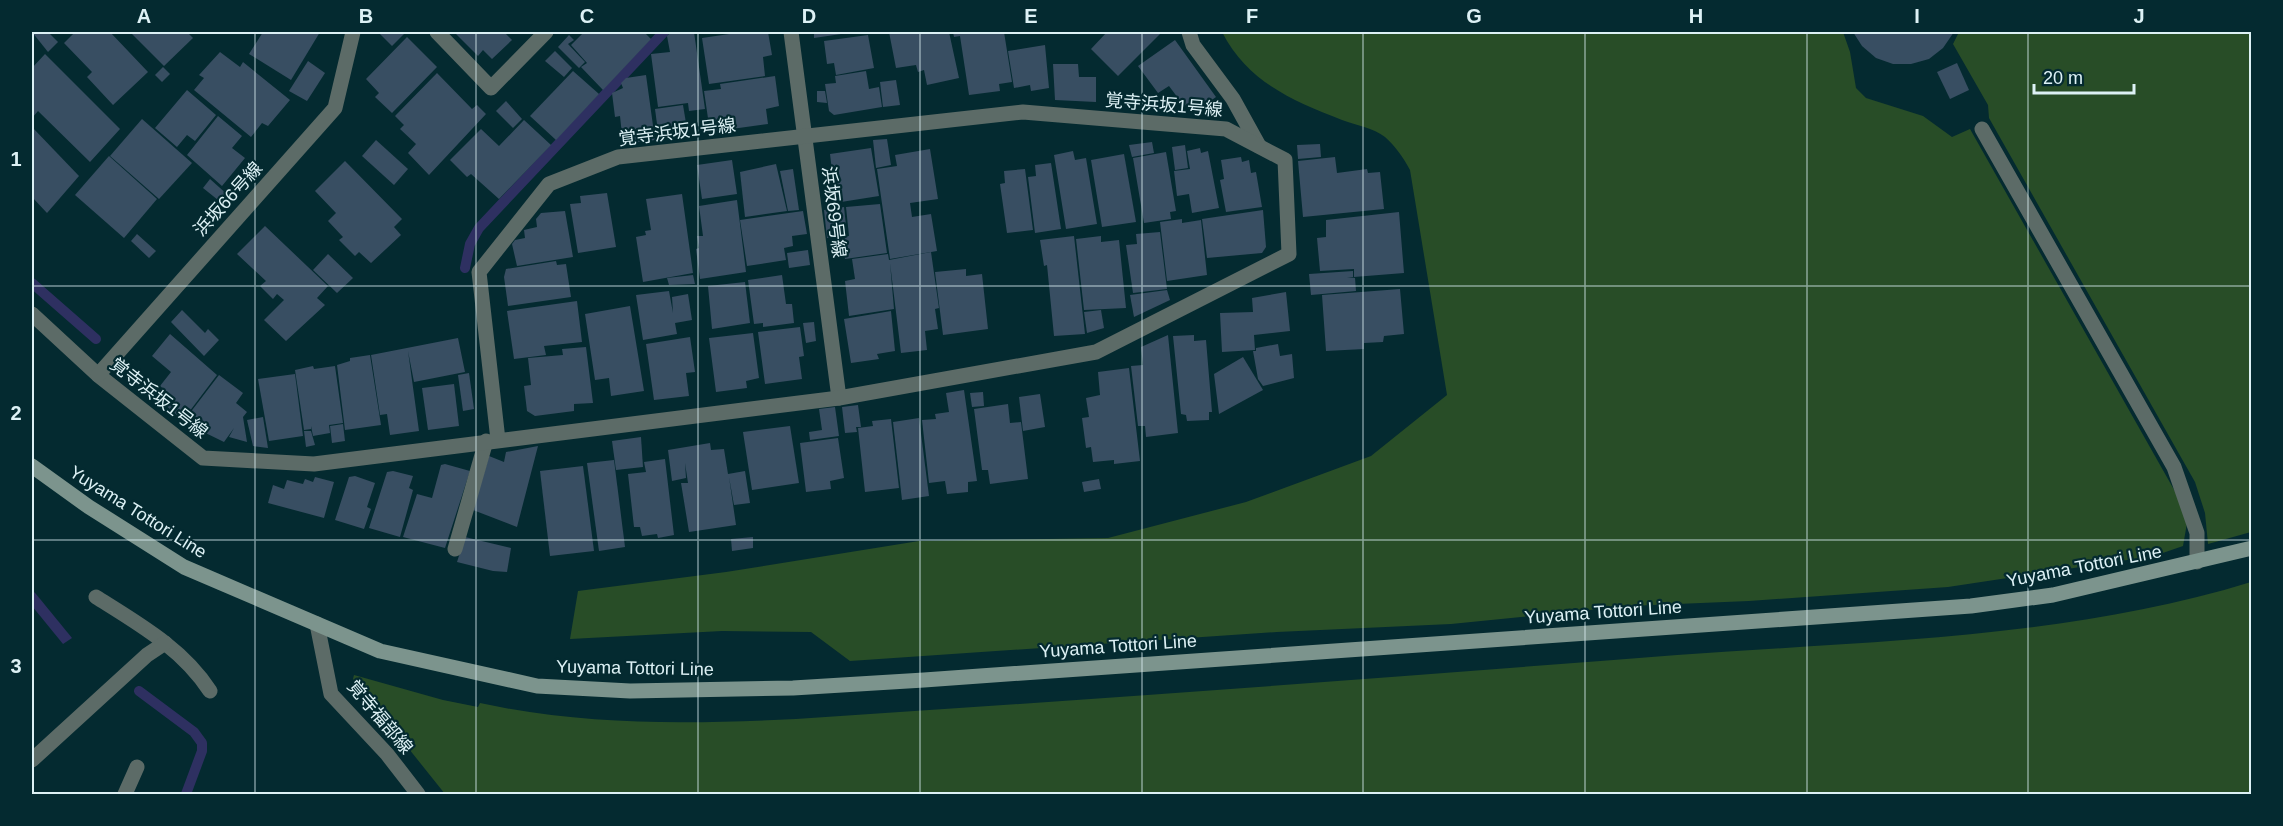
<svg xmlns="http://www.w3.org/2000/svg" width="2283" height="826" font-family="Arial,'Noto Sans JP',sans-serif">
  <rect width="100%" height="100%" fill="#042a30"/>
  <g fill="#284d27">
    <path d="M1222,32h621l7,20 6,36 10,10 57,18 29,21 18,-8 211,373 6,21 -4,23 -29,10 -206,31 -199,14 -120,5 -178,18 -174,8 -427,29 -39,-29 -89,-1 -152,8 8,-48 148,-19 193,-31 189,-3 138,-36 125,-46 76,-61 -37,-225c-7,-13 -14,-23 -25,-33 -11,-9 -30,-12 -43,-17 -51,-20 -94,-38 -120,-88z"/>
    <path d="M1959,32h292v500l-43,12 -3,-31 -10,-31 -206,-364 -1,-13 -35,-61z"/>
    <path d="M2251,582v212h-1806l-92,-115 1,-4 89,25 35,7 2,-4c105,23 209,21 316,16 294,-19 587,-41 881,-64 191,-14 389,-16 574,-73z"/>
  </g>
  <path fill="#2e3061" d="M32,590l4,4 36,44 -9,6 -31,-38z"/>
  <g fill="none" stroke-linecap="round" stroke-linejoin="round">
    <g stroke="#2e3061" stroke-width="10">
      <path d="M465,268l5,-24 9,-16 185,-196"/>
      <path d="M32,283l64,56"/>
      <path d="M139,691l55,41 8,11v8l-16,43"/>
    </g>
  </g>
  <g fill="#384e62">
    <path d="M32,32h16l10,10 -10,10z"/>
    <path d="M75,32h35l38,40 -35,33 -26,-28 5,-5 -28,-29z"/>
    <path d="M130,32h57l6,6 -29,28z"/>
    <path d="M263,32h57l-29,48 -42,-26z"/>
    <path d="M378,32h28l-14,14z"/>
    <path d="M454,32h50l8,8 -20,19 -9,-9 -5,6z"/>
    <path d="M584,32h60l7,7 -48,51 -22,-23 6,-4 -16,-18z"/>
    <path d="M671,32h23l11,77 -16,2 -1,-8 -30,4 -7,-53 19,-2 -3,-16z"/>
    <path d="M743,32h25l4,23 -9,2 2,19 -56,8 -7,-46z"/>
    <path d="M814,32h34v1l-34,5z"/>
    <path d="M889,32h60l10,46 -32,7 -3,-15 -6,2 -2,-7 -20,3z"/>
    <path d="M953,32h51l8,50 -13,2 1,7 -31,4 -9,-59 -6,1z"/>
    <path d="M1107,32h52l2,1 -43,43 -27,-27z"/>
    <path d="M1853,32h101l-11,16 -14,11 -18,5h-18l-17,-6 -14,-12z"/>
    <path d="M569,35l5,5 -6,4 17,18 -6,6 -21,-21z"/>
    <path d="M868,35l6,33 -38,7 -2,-12 -7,1 -3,-23z"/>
    <path d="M407,37l30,30 -45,46 -17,-16 4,-4 -13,-14z"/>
    <path d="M1175,40l41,57 -20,14 -6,-8 -6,3 -15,-20 -11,7 -20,-27z"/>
    <path d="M1045,45l4,43 -18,3 -1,-6 -16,3 -6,-37z"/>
    <path d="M555,51l17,17 -8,9 -19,-16z"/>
    <path d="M220,52l20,15 3,-5 47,38 -22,26 -6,-3 -11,14 -57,-47 10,-12 -5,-3z"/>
    <path d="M45,54l75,75 -30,33 -52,-51 -6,7v-50z"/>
    <path d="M308,61l17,12 -18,28 -18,-10z"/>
    <path d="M1957,63l12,27 -19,9 -13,-27z"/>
    <path d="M1053,64h25l1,13h17v25l-41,-2z"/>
    <path d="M163,67l7,7 -8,8 -7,-7z"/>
    <path d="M573,71l26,23 -43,46 -26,-24z"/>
    <path d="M866,71l3,18 10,-2 3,20 -48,8 -5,-4 -4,-27 11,-1 -1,-7z"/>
    <path d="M437,73l35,36 5,-4 9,9 -57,61 -21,-22 8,-9 -16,-15 4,-4 -9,-9z"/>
    <path d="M646,75l9,65 -32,4 -3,-28 -5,1 -3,-24 11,-5 -2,-5 5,-5z"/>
    <path d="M775,76l4,30 -13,3 2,15 -58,8 -6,-41 17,-2 -1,-5z"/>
    <path d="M896,80l4,25 -17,2 -3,-25z"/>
    <path d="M187,90l29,25 -21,26 -8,-6 -10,12 -22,-19z"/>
    <path d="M817,91h8l2,12 -10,-1z"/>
    <path d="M506,101l16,18 -9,9 -17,-17z"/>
    <path d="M683,105l5,30 -29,4 -4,-30z"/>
    <path d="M218,116l24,20 -10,12 13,10 -23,28 -35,-31z"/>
    <path d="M142,119l50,44 -33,36 -49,-43z"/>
    <path d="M524,120l27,25 -52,54 -28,-25 -4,3 -17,-17 31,-31 18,17z"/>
    <path d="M32,127l47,49 -32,37 -15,-16z"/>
    <path d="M887,139l4,26 -15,3 -3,-28z"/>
    <path d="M376,140l32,29 -14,16 -32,-29z"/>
    <path d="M1152,142l2,11 -22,4 -3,-12z"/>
    <path d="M1320,144l1,13 -23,2 -1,-14z"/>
    <path d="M1185,145l3,23 -13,2 -3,-23z"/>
    <path d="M871,148l8,48 -38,6 -2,-17 -5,2 -4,-33z"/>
    <path d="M1200,148l1,5 7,-2 11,57 -27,5 -3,-19 -12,2 -3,-25 16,-2 -3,-18z"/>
    <path d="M930,149l8,50 -28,4 2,14 19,-3 6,37 -47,8 -13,-90 20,-3 -2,-11z"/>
    <path d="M1073,151l2,9 11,-2 11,66 -31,5 -12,-74z"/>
    <path d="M1166,152l10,59 -6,1 1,7 -27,4 -11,-65z"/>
    <path d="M1124,154l12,68 -34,5 -11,-67z"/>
    <path d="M109,156l48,43 -33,39 -49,-43z"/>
    <path d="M1241,157l1,5 7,-2 2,13 5,-1 6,35 -36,5 -6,-32 4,-1 -3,-19z"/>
    <path d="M1335,157l2,16 30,-4 1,4 12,-1 4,37 -81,8 -5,-56z"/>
    <path d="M732,160l5,34 -35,5 -5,-34z"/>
    <path d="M345,161l57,58 -8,8 7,8 -30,28 -12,-11 -4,4 -16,-16 4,-3 -15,-16 8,-8 -21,-22z"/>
    <path d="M1051,163l10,66 -26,4 -7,-56 8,-1 -1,-11z"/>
    <path d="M776,164l11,47 -42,6 -5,-45z"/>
    <path d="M793,169l6,41 -11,1 -8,-40z"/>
    <path d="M1025,169l8,61 -26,3 -7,-49 5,-1 -1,-12z"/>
    <path d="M210,179l19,17 -6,8 -20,-16z"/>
    <path d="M607,193l9,54 -38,6 -8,-49 11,-1 -1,-7z"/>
    <path d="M682,194l11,79 -50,9 -7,-45 10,-2 -1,-4 6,-1 -5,-31z"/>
    <path d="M737,200l9,72 -46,7 -4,-30 3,-1 -2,-12h6l-4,-30z"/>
    <path d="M880,204l7,49 -42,6 -3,-22 7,-1 -3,-29z"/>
    <path d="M844,207l3,28 -20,3 -3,-28z"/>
    <path d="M1263,210l3,37 -4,6 -55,5 -5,-39z"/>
    <path d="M565,211l8,46 -56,9 -5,-22 3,-4 10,-2 -1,-8 13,-3 -1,-8 5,-6z"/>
    <path d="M803,211l4,23 -15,2 1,10 -9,2 2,12 -39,6 -7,-46z"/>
    <path d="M1399,212l5,61 -50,4v-8l-34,2 -3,-33 9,-1v-17z"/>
    <path d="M1182,219v4l19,-3 6,55 -40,6 -7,-59z"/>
    <path d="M265,226l63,60 -11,12 8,7 -39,36 -22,-21 20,-20 -7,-6 -4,5 -13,-13 6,-5 -29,-27z"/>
    <path d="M1160,232l7,57 -34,4 -7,-48 11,-1 -1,-10z"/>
    <path d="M137,234l19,17 -7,7 -18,-17z"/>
    <path d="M1074,236l11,98 -31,2 -7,-71 -3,1 -4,-26z"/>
    <path d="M1101,236v6l18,-2 7,68 -42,2 -8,-71z"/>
    <path d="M808,250l2,15 -21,3 -2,-15z"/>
    <path d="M931,252l8,56 -4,1 3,20 -13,2 2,19 -26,3 -11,-90 4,46 -45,7 -4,-35 10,-2 -3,-20 36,-5 1,6z"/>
    <path d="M328,254l25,24 -16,15 -24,-23z"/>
    <path d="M556,261l1,4 9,-1 5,33 -63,9 -4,-29 2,-8z"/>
    <path d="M966,269v7l16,-2 6,55 -45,6 -8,-63z"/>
    <path d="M1353,271v6h-6l8,1 1,13 -45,4 -2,-21z"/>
    <path d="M693,275l2,9 -26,1 -2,-7z"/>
    <path d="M782,275l4,29h6l2,19 -31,4v-4l-9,1 -6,-44z"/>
    <path d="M745,282l5,41 -38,6 -4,-43z"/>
    <path d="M1400,289l4,45 -20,2 -1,6 -19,1v6l-38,2 -4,-56z"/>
    <path d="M1167,290l3,10 -36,17 -4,-22z"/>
    <path d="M669,291l4,22 -1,-16 16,-3 4,26 -17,3 2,11 -34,6 -7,-45z"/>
    <path d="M1286,292l4,39 -36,4 1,15 -33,2 -2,-39 33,-1 -1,-14z"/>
    <path d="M577,301l5,41 -38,4 2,9 -32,4 -7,-48z"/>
    <path d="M630,306l14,85 -33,5 -2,-18 -14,2 -10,-66z"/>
    <path d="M182,310l23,23 3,-4 11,11 -15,16 -33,-34z"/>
    <path d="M1101,310l3,18 -17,5 -3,-21z"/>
    <path d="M891,311l4,40 -18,3 2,5 -28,4 -7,-44z"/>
    <path d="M814,322l2,19 -10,2 -3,-20z"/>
    <path d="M800,327l4,29 -5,1 3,22 -37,5 -7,-52z"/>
    <path d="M753,333l6,45 -13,3 1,7 -31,4 -7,-54z"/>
    <path d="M170,334l47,41 -34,45 -25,-21 7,-9 -5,-4 11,-14 -19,-16z"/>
    <path d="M1168,335l10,98 -32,4 -1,-11h-7l-7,-60 12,-1 -2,-18z"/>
    <path d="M1194,335v6l12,-1 6,72h-3v8l-22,1 -1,-6 -5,-1 -8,-78z"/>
    <path d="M690,337l5,35 -9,1 3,23 -35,4 -8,-56z"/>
    <path d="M458,338l7,34 -51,10 -6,-31 11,80 -29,4 -3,-21 -7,1 -9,-60z"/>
    <path d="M1278,344l2,12 12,-2 2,24 -31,8 -5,-7 -5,-28h3v-3z"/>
    <path d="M586,347l7,56 -19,1v7l-39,5 -8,-5 -3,-25 7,-1 -3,-27 35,-3 -1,-6z"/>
    <path d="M370,355l11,70 -36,5 -8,-65 13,-4v-3z"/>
    <path d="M1243,357l20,33 -44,24 -5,-40z"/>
    <path d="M313,366l1,3 21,-3 8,57 -14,2 1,8 -17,3 -2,-10v3l-7,1 -9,-60z"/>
    <path d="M1129,368l11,93 -26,3v-4l-21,2 -2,-15 -5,1 -4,-30 7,-1 -3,-19 14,-3 -2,-23z"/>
    <path d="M469,373l5,36 -11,2 -5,-36z"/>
    <path d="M295,374l8,62 -34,5 -11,-62z"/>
    <path d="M219,375l24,18 -7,10 11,9 -4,5 4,25 -18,-5 5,-9 -10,14 -41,-20z"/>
    <path d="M454,384l5,42 -31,4 -6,-42z"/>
    <path d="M964,390l13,91 -9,1v10l-21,2 -2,-13 -16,2 -7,-63 14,-1 -1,-5 14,-2 -3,-19z"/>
    <path d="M983,392l1,14 -12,1 -2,-14z"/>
    <path d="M1040,394l5,33 -22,4 -4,-34z"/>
    <path d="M1008,404l2,19 11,-1 7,57 -38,5 -2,-14h-6l-8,-61z"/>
    <path d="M858,405l3,22h-5l1,5 -12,1 -3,-26z"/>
    <path d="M835,407l4,29 -29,4 -1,-8 13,-2 -3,-21z"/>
    <path d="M263,417l5,31 -15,-2 -6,-26z"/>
    <path d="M919,418l10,78 -27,4 -9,-78z"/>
    <path d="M891,419l8,69 -34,4 -7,-64 15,-2 -1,-5z"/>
    <path d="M343,424l2,17 -13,2 -2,-17z"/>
    <path d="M790,426l9,57 -47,7 -9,-58z"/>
    <path d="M304,431h7l4,14 -9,2z"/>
    <path d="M641,437l2,30 -27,3 -4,-29z"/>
    <path d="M838,438l6,40 -14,3 1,8 -25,3 -6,-49z"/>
    <path d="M710,443l1,7 13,-1 4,25 17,-3 5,32 -16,2 -5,-28 7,48 -47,7 -8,-49h7l-3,-20 1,15 -14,3 -4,-31z"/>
    <path d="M538,446l-21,81 -44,-17 16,-54 15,6 2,-10z"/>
    <path d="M665,459l9,76 -16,3 -1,-4 -15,2 -2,-9h-6l-6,-53 18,-2 -2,-10z"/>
    <path d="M614,460l11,87 -26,4 -12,-88z"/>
    <path d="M445,464l25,7 -25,77 -42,-11 14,-43 15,4 9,-33z"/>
    <path d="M583,466l11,85 -44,5 -10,-85z"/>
    <path d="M393,471l20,5 -4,12 4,2 -13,47 -31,-9 18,-56z"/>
    <path d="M355,476l20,7 -8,24 4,2 -7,20 -29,-9 14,-43z"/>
    <path d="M315,477l19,5 -10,36 -56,-15 5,-18 11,4 3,-9 16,4 2,-5 8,3z"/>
    <path d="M1099,479l2,10 -17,3 -2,-10z"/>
    <path d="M465,537l46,11 -4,24 -14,-1 -36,-9z"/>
    <path d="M753,537v11l-21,3 -1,-12z"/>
  </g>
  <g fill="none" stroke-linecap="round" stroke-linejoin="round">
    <g stroke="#5c6b67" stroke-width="15">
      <path d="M1982,129l192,338 23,66v29"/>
      <path d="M455,549l31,-108"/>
      <path d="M96,597c43,27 87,52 114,94"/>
      <path d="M32,760l115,-105 18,-12"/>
      <path d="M125,794l12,-27"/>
    </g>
    <g stroke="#5c6b67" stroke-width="15">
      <path d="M437,32l54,56 55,-56"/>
      <path d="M791,32l48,366"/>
      <path d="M1189,32l4,13 40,54 26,47"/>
      <path d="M32,314l66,61 105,83 111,6 525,-66 257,-46 193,-98 -4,-94 -59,-31 -203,-17 -405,45 -69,27 -70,88 19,168"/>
      <path d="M98,375l237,-267 18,-76"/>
      <path d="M317,624l14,70 56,60 31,40"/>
    </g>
    <path stroke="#7c948d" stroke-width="15" d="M32,466l57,41 95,60 196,84 157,35 93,5 163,-3 131,-8 1047,-74 82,-11 199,-47"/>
  </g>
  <path fill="none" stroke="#ddf1f5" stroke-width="1.5" stroke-opacity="0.55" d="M255,32v762M476,32v762M698,32v762M920,32v762M1142,32v762M1363,32v762M1585,32v762M1807,32v762M2028,32v762M32,286h2220M32,540h2220"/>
  <g text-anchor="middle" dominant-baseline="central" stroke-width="4.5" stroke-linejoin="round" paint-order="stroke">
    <g font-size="18" fill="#ddf1f5" stroke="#042a30">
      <text transform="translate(1164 105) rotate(5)">覚寺浜坂1号線</text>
      <text transform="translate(677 132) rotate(-7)">覚寺浜坂1号線</text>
      <text transform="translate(228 199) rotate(-48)">浜坂66号線</text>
      <text transform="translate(834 212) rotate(83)">浜坂69号線</text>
      <text transform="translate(159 398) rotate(38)">覚寺浜坂1号線</text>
      <text transform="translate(138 512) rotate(32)">Yuyama Tottori Line</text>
      <text transform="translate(2084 566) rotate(-11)">Yuyama Tottori Line</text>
      <text transform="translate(1603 612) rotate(-4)">Yuyama Tottori Line</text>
      <text transform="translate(1118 646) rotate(-4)">Yuyama Tottori Line</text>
      <text transform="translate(635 668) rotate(1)">Yuyama Tottori Line</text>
      <text transform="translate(380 717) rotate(50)">覚寺福部線</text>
    </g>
  </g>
  <rect width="2283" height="826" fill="none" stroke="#042a30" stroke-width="66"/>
  <path d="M2034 84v9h100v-9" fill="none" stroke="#ddf1f5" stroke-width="3"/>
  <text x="2043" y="84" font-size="18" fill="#ddf1f5" stroke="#042a30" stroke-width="4.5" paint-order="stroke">20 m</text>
  <rect x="33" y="33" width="2217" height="760" fill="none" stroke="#ddf1f5" stroke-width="2"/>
  <g font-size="20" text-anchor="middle" font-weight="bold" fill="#ddf1f5">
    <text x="144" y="23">A</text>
    <text x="366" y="23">B</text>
    <text x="587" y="23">C</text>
    <text x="809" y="23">D</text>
    <text x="1031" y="23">E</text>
    <text x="1252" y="23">F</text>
    <text x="1474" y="23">G</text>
    <text x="1696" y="23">H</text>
    <text x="1917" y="23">I</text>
    <text x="2139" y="23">J</text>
    <text x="16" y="166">1</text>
    <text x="16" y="420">2</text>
    <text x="16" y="673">3</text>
  </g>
</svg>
